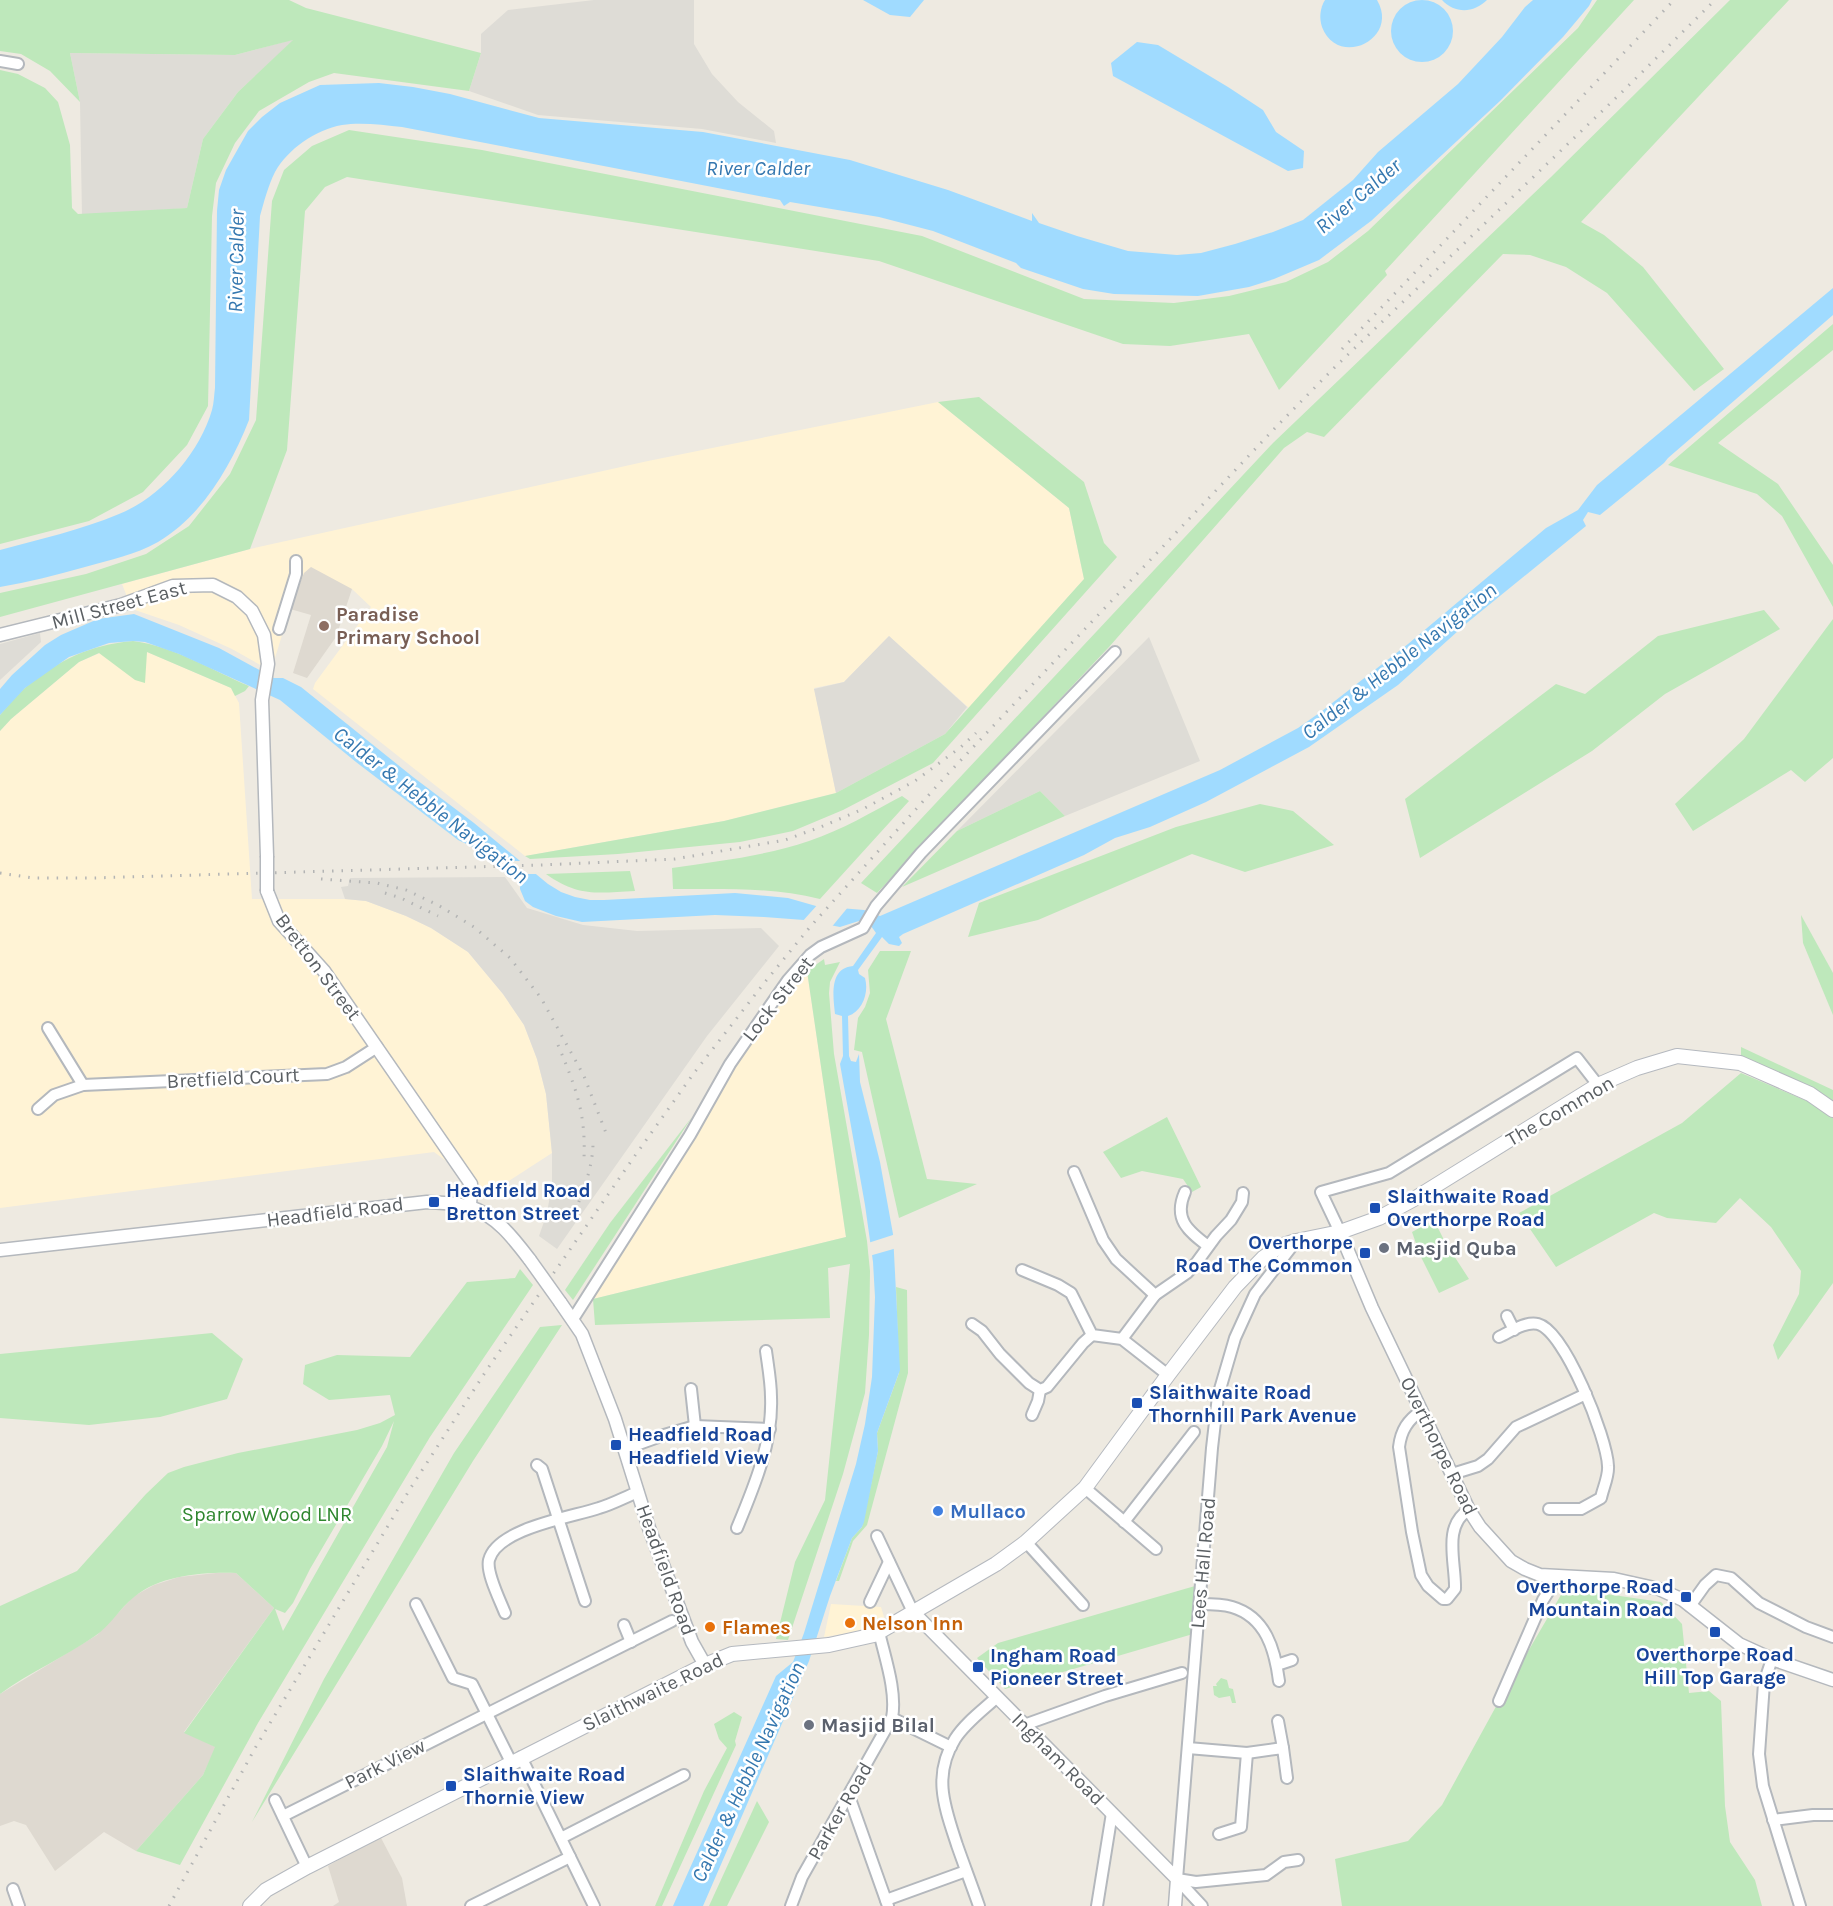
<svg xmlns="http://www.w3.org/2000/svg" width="1833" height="1906" font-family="Karla,sans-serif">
  <rect width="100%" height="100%" fill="#eeeae1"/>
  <g fill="#fff3d5">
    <path d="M938,402l131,106 15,71 -115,129 -80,-72 -45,46 -30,6 22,105 -112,28 -199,35 -212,-167 2,-6 56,-76 -19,-18 -62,20 -19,62 -39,-22 -53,-24 -47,-16 -10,-25 128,-35 398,-88z"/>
    <path d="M147,652l84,36 8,15 13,196h93l21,2 40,15 25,12 37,24 35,42 21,31 13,34 9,35 6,59 -62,40 -56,-41 -434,56v-477l11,-12 68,-57 21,-9z"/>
    <path d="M807,971l39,266 -253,62 155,-256 50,-67z"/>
    <path d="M831,1604l50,3 4,13 -18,10 -43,7z"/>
  </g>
  <g fill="#dedcd6">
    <path d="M594,0h100v44l18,30 26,28 36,29 2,12 -74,-14 -164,-14 -69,-24 12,-38v-19l27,-24z"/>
    <path d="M295,39l-57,53 -35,47 -16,69 -105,8 -2,-114 -10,-49 165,2z"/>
    <path d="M40,633l1,9 -41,38v-36z"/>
    <path d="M889,636l78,71 -22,27 -109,59 -22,-104 30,-7z"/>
    <path d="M1149,637l51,124 -135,55 -25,-25 -83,40z"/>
    <path d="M505,877l22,31 56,17 54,6 124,-3 18,18 -72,90 -150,213 -18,-13 8,-23 5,-29v-31l-6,-59 -9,-35 -13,-34 -21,-31 -35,-42 -37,-24 -25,-12 -40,-15 -21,-2 -4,-12 7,-1 2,-8z"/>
  </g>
  <g fill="#ded9d0">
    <path d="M311,567l41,22 -16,48 -29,41 -14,-5 18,-58 -21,-6 14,-36z"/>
    <path d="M216,1573h20l38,35 -90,124 32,15 -13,28 -67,76 -32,-19 -49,39 -29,-46 -12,-4 -14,5v-132l97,-59 37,-39 20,-11 25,-8z"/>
    <path d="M380,1836l22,42 5,28h-74l6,-4 -11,-36z"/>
  </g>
  <g fill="#bee8bb" fill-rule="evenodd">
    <path d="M0,0h289l17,8 175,45 -12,38 -135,-18 -25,9 -50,29 -24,32 -19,40 -4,33 -4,190 -21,39 -44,47 -54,29 -89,23v-474l18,4 27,14 13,14 12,43 2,63 6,6 109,-6 16,-69 35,-47 55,-52 -58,15 -165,-2 10,49 -30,-31 -29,-17 -21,-3z"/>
    <path d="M1597,0h37l-249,271 2,4 -108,115 -30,-56 -79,12 -47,-2 -244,-83 -532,-84 -22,10 -20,24 -18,239 -37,99 -250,68v-24l86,-19 60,-20 43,-28 41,-52 26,-54 16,-219 12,-31 28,-24 37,-16 133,20 440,86 162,63 90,4 55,-7 57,-14 42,-20 40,-31 210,-203z"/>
    <path d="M1730,0h59l-208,222 23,13 39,32 81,102 -30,22 -87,-98 -41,-26 -36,-12 -27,-1 -179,183 -17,-5 -23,16 -175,199 -232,246 -16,-10 412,-440 278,-266z"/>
    <path d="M1833,324v26l-115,93 60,41 55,81v42l-51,-91 -25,-22 -89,-29z"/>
    <path d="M979,397l105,85 20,61 13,14 -184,206 -90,47 -50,21 -53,11 -122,12 -88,5 -5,-3 199,-35 112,-28 109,-59 139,-155 -15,-71 -131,-106z"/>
    <path d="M1764,610l16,19 -115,65 -73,57 -172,107 -15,-59 151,-115 29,10 73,-58z"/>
    <path d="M1833,619v139l-28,24 -14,-12 -98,61 -18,-27 69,-65z"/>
    <path d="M133,641c41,5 78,29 116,45l-4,5 -10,5 -4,-8 -84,-36 -2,31 -10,-3 -36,-27 -20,9 -68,57 -11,12v-16c8,-9 16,-20 26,-28 34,-28 64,-42 107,-46z"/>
    <path d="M1040,791l25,25 -163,71 55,-56z"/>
    <path d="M902,796l7,5 -89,98c-49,-12 -97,-10 -147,-10l-1,-21c46,-7 93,-12 137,-27 33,-11 63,-29 93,-45z"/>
    <path d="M1260,804l33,7 41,34 -89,27 -53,-18 -154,66 -70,17 11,-34 197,-76z"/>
    <path d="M630,871l5,20c-38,2 -57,6 -89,-17z"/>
    <path d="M1801,915l32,58v42l-30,-72z"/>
    <path d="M880,951h31l-25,68 41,160 50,5 -78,34 -37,-166 -8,-2 4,-32 7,-11 5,-14 -2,-23z"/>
    <path d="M824,959l1,6 15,-3 -10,20 -1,11 5,61 33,187 3,30 -1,64 -4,58 -22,81 -55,166 -12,-1 19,-77 30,-62 25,-236 -22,4 2,50 -235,7 -2,-26 253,-62 -39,-266z"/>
    <path d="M1741,1047l92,43v13l-92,-46z"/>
    <path d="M1741,1073l66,28 26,17v165l-55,77 -5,-15 26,-51 2,-23 -30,-44 -31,-29 -24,25 -49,-5 -13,-5 -98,54 -37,-54 163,-90z"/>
    <path d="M692,1117l-119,183 -8,-10 45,-67z"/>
    <path d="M1167,1117l34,70 -9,5 -9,-13 -41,-8 -21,7 -18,-26z"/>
    <path d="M1434,1220l11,22 24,37 -30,14 -19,-38 -8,-23z"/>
    <path d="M520,1269l13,16 -103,152 -172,286 -78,142 -44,-14 67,-76 12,-28 -31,-14 90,-125 -38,-35c-33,-1 -75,2 -102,24 -14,11 -24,29 -39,39 -30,21 -65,36 -95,58v-88l77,-35 69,-77 22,-21 16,-6 54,-14 119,-23 23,-7 15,-8 -5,-20 -61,5 -26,-16 2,-19 32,-10 73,2 57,-75 48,-4zM394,1421l-7,26 -104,184 -8,-22 10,4 8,-10 17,-34 72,-123z"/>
    <path d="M896,1287l11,3 1,83 -41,152 -14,16 -14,40h-3l16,-43 10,-11 16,-76 -1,-18 22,-60z"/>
    <path d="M562,1325l-89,136 -221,361 72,-143 130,-226 86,-126z"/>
    <path d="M212,1333l31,26 -16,40 -67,18 -71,8 -89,-7v-64z"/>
    <path d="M1195,1586l-2,48 -188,55 -28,-31 21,-15z"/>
    <path d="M1565,1588l96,14 21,22 7,69 20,-2 12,10 4,105 5,36 25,38 7,26h-420l-7,-47 73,-18 34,-36 57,-104z"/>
    <path d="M1221,1678l6,2 2,8 4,1 3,14h-4l-2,-7 -11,2 -5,-3 -1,-9h4l-1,-2z"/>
    <path d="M734,1712l8,5 -7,24 1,4 -74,161h-7l49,-115 23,-43 -8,-9 -5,-15z"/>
    <path d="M757,1801l12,21 -42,84h-18z"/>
  </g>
  <g fill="#a0dbff">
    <path d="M863,0h61l-14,17 -20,-2z"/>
    <path d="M1325,0h52c23,39 -39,69 -55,27 -3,-9 -2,-19 3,-27z"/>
    <path d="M1442,0h45c-13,13 -32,14 -45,0z"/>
    <path d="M1533,0h59l-3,6 -26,31 -63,64 -129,120 -52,39 -45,19 -25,8 -51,9 -84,-2 -31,-5 -62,-21 -5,-5 -83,-32 -54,-14 -89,-15 -6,4 -4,-6 -378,-73c-19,-2 -41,-5 -60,-2 -27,5 -54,24 -67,47 -7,14 -11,30 -15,44l-11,204c-18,46 -47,96 -91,122 -23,13 -49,18 -73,25 -28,8 -57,15 -85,20v-37c40,-11 81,-20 119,-36 42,-17 80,-60 93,-104 2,-7 2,-15 3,-22l2,-177 2,-21 7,-20 22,-39 14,-14 18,-14 40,-18 59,-2 34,4 37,7 89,24 164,14 147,28 98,30 84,31v-8l7,10 38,13 51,15 49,4 24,-2 34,-9 38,-12 30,-12 50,-40 25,-28 80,-68 44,-47 23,-30z"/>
    <circle cx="1422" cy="31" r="31"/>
    <path d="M1137,42l21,3 70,42 35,23 13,22 28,19 -1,17 -15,3 -175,-95 -2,-13z"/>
    <path d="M1833,288v27l-165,143 -4,5 -64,52 -12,-3 -5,8 3,6 -118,96 -70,63 -89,62 -103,55 -56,25 -35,11 -31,17 -181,79 -4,3 3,6 -3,3 -10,-2 -7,-7 -24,33 1,4 6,4c4,14 -2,33 -17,38l1,40 2,5 5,1 3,-8 1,28 20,80 13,72 7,136 -23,63 1,18 -14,71 -2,5 -10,11 -22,58 -21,65 -106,245h-30l103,-230 17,-14 11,-29 52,-169 9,-40 7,-47 3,-80 -2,-35 -8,-57 -25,-141 3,-8 -1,-40 -7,-2c-2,-18 -6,-46 18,-48l23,-33 -5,-7 -9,-6 -22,7 -36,-7 -40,-3 -49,-2 -133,7 -26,-6 -23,-9 -8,-6 -5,-12v-9l-2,-7 -13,-11 -47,-22 -102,-78 -76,-62 -101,-46 -34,-12 -12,-1 -24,2 -40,14 -44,31 -25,27v-26l12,-14 33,-30 16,-10 37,-16 36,-5 85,34 55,30h9l18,9 112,90 61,46 74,61 13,8 14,5 15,3h14l131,-7 53,5 28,8 48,4 16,6 340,-146 78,-42 24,-17 86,-67 138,-116 32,-18 19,-25z"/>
  </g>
  <g fill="#eeeae1">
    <path d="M500,861h24l16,13h-25z"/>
    <path d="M819,903l28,2 2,1 -19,23 -29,-6z"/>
    <path d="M896,1234l1,14 -28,8 -1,-13z"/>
  </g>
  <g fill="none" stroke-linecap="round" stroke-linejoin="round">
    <g stroke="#b4b8bd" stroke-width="14">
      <g id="minor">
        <path d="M0,61l18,3"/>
        <path d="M279,629l17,-55v-13"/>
        <path d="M48,1028l35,57"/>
        <path d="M38,1109l16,-14 29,-10 244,-11 19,-7 31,-20"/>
        <path d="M1074,1172l29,68 13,19 39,36"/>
        <path d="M1185,1192c-12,27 3,39 23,54"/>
        <path d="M1340,1232l-19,-40 68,-19 188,-115 21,27"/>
        <path d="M1022,1270l36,15 13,8 21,42 30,4 46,36"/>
        <path d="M1507,1316l7,14"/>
        <path d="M573,1319l117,-184 40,-71 58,-84 22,-25 11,-8 42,-19 13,-22 45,-53 194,-201"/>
        <path d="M972,1324l10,7 18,23 29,29 11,7 7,-3 36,-44 9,-8"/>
        <path d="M1499,1337c11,-5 26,-16 39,-13 27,7 69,114 70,142 1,10 -5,22 -7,32l-20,11h-32"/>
        <path d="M1122,1339l33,-44 32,-22 10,-11 19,-26 15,-16 11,-18 1,-9"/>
        <path d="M691,1389l4,37"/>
        <path d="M1421,1411c-13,9 -20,19 -22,36l13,85 9,43 7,11 15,13h4l8,-10c1,-25 -13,-64 14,-79"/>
        <path d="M1032,1415l6,-14 2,-11"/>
        <path d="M625,1449l39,-14 31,-9 75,3"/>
        <path d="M537,1465l5,4 43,132"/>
        <path d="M1452,1474l26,-8 10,-7 28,-32 70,-33"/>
        <path d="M1085,1488l71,61"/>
        <path d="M1124,1522l70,-90"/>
        <path d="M737,1528c17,-41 36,-86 34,-131 0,-15 -3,-31 -5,-46"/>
        <path d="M877,1536l36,76"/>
        <path d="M1026,1542l57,63"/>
        <path d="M870,1602l19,-40"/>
        <path d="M416,1604l37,74 19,6 39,78"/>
        <path d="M1200,1604c10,0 22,0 32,3 34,10 43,43 47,74"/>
        <path d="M1690,1606l15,-21 11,-10 15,3 28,25 47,24 27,10"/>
        <path d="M505,1613c-5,-13 -19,-40 -16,-53 8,-32 84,-43 110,-52 14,-4 26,-11 39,-16"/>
        <path d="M624,1625l7,17"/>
        <path d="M1772,1659l-8,24 -5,71 4,32 37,120"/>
        <path d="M1277,1665l15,-5"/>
        <path d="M1499,1701l44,-101 15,-24"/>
        <path d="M892,1718l59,29"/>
        <path d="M1278,1721l5,27"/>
        <path d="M1024,1725l81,-29 77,-23"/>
        <path d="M1188,1748l59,5 36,-5 4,30"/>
        <path d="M521,1757l73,149"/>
        <path d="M849,1796l39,110"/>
        <path d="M275,1800l32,67"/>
        <path d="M283,1816l389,-195"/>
        <path d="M1773,1820l40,-5h20"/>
        <path d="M1219,1834l22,-7 6,-74"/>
        <path d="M561,1838l123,-63"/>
        <path d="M1177,1879l35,-431 6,-52 17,-58 20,-44 41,-53"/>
        <path d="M1177,1879l19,3 70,-7 18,-13 14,-2"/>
        <path d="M1177,1879l25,27"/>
        <path d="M13,1889l6,17"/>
        <path d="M886,1900l80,-29"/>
        <path d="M471,1906l99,-49"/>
        <path d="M791,1906l11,-29 90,-159c5,-26 -7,-60 -13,-86"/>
        <path d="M979,1906c-7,-20 -15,-41 -22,-61 -12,-37 -25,-69 -2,-106 10,-16 28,-29 42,-42"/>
        <path d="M1097,1906l15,-93"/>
      </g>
    </g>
    <g stroke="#b4b8bd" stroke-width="15">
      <g id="tertiary">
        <path d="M0,635l121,-30 52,-19 40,-1 24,12 15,14 12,24 4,29 -6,36 5,156"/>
        <path d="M267,891l12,30 45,50 147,213 -1,23"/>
        <path d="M1340,1232l32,76 97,202 11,17 31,34 14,8 15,6 74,4 45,10 24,11 56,44 33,15 61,21"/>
        <path d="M0,1250l427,-48c13,1 30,1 43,5 26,8 44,32 60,53"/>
        <path d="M560,1302l22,32 33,85 34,109 43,114 13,23"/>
        <path d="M913,1612l264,267 -2,27"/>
      </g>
    </g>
    <g stroke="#b5b9bf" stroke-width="16">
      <path id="secondary" d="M250,1906l16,-16 41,-23 398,-202 27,-11 97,-9 45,-10 122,-71 30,-22 59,-54 83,-113 67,-88 28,-29 17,-12 16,-5 44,-9 39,-14 35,-19 184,-114 39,-17 40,-12 63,7 70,31 23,16"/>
    </g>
    <use href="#minor" stroke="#fff" stroke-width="10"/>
    <use href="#tertiary" stroke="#fff" stroke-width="12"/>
    <use href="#secondary" stroke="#fff" stroke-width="14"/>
    <g stroke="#b3b4b4" stroke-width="3" stroke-dasharray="1.5 8" stroke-linecap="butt">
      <path d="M1342,349l332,-349"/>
      <path d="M0,873l33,5h59l449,-13 134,-6 110,-19 38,-14 40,-17 52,-28 46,-34 15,-14"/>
      <path d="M321,879l56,4 29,7 32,15 36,22 36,31 31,40 43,78 22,57"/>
      <path d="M385,893l16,5 37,18"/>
      <path d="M558,1045c17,41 28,67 26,113"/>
      <path d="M572,1220c9,-25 20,-48 21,-75"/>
      <path d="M169,1906l85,-156 156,-261 76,-118 148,-214 60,-84 71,-91 45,-55 134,-149 332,-351 59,-60 285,-273 95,-94"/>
    </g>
    <g stroke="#b4b8bd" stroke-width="15" stroke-linecap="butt">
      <g id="tertiary-bridge">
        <path d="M267,856v35"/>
        <path d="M530,1260l30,42"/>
      </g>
    </g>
    <use href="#tertiary-bridge" stroke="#fff" stroke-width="12"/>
  </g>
  <circle fill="#8d6e63" stroke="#fff" stroke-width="2" cx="324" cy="626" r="6"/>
  <g fill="#1a4fb4" stroke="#fff" stroke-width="2">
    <rect x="428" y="1196" width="12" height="12" rx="3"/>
    <rect x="1369" y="1202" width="12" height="12" rx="3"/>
    <rect x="1359" y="1247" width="12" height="12" rx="3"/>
    <rect x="1131" y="1397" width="12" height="12" rx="3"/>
    <rect x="610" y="1439" width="12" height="12" rx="3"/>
    <rect x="1680" y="1591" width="12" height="12" rx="3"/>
    <rect x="1709" y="1626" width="12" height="12" rx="3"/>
    <rect x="972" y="1661" width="12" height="12" rx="3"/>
    <rect x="445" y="1780" width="12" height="12" rx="3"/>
  </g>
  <g fill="#6b7280" stroke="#fff" stroke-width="2">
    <circle cx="1384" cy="1248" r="6"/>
    <circle cx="809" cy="1725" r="6"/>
  </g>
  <circle fill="#3f7fe0" stroke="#fff" stroke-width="2" cx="938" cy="1511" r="6"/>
  <g fill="#e8710a" stroke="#fff" stroke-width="2">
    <circle cx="850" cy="1623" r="6"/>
    <circle cx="710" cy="1627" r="6"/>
  </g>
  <g text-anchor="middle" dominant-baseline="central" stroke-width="5" stroke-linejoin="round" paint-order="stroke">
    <g font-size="20" fill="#5a5f63" stroke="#fff">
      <text transform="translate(119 605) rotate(-15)">Mill Street East</text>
      <text transform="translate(318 967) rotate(53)">Bretton Street</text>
      <text transform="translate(778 999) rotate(-52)">Lock Street</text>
      <text transform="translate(233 1078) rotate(-3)">Bretfield Court</text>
      <text transform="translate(1560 1111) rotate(-30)">The Common</text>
      <text transform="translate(335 1212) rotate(-7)">Headfield Road</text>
      <text transform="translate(1439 1446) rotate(64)">Overthorpe Road</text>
      <text transform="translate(1203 1563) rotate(-85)">Lees Hall Road</text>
      <text transform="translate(666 1570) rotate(70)">Headfield Road</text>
      <text transform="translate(653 1692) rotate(-26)">Slaithwaite Road</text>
      <text transform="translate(1058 1759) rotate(45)">Ingham Road</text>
      <text transform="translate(385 1764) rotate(-27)">Park View</text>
      <text transform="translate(840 1811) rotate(-60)">Parker Road</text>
    </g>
    <g font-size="20" font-weight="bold" fill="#785e54" stroke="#fff" text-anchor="start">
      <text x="336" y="614">Paradise<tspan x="336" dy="23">Primary School</tspan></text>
    </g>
    <g font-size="20" font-weight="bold" fill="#164399" stroke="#fff" text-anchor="start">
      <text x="446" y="1190">Headfield Road<tspan x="446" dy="23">Bretton Street</tspan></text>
      <text x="1387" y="1196">Slaithwaite Road<tspan x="1387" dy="23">Overthorpe Road</tspan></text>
      <text x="1353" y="1242" text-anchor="end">Overthorpe<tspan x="1353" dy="23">Road The Common</tspan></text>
      <text x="1149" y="1392">Slaithwaite Road<tspan x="1149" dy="23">Thornhill Park Avenue</tspan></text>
      <text x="628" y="1434">Headfield Road<tspan x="628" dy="23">Headfield View</tspan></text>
      <text x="1674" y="1586" text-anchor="end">Overthorpe Road<tspan x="1674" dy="23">Mountain Road</tspan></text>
      <text x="1715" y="1654" text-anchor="middle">Overthorpe Road<tspan x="1715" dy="23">Hill Top Garage</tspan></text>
      <text x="990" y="1655">Ingham Road<tspan x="990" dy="23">Pioneer Street</tspan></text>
      <text x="463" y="1774">Slaithwaite Road<tspan x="463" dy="23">Thornie View</tspan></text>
    </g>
    <g font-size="20" font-weight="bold" fill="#5b616d" stroke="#fff" text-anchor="start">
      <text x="1396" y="1248">Masjid Quba</text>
      <text x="821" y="1725">Masjid Bilal</text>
    </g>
    <g font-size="20" font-weight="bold" fill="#366cbe" stroke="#fff" text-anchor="start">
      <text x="950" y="1511">Mullaco</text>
    </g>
    <g font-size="20" fill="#2e862e" stroke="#fff">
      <text x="267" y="1514">Sparrow Wood LNR</text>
    </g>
    <g font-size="20" font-weight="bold" fill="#c56008" stroke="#fff" text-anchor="start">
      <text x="862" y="1623">Nelson Inn</text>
      <text x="722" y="1627">Flames</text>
    </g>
    <g font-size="21" font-style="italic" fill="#3477af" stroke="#fff">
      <text x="758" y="168">River Calder</text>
      <text transform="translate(1358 196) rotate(-40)">River Calder</text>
      <text transform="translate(236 261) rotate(-89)">River Calder</text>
      <text transform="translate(1399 661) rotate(-38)">Calder &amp; Hebble Navigation</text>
      <text transform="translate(431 805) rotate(38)">Calder &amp; Hebble Navigation</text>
      <text transform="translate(748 1772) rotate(-65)">Calder &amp; Hebble Navigation</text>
    </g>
  </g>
</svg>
